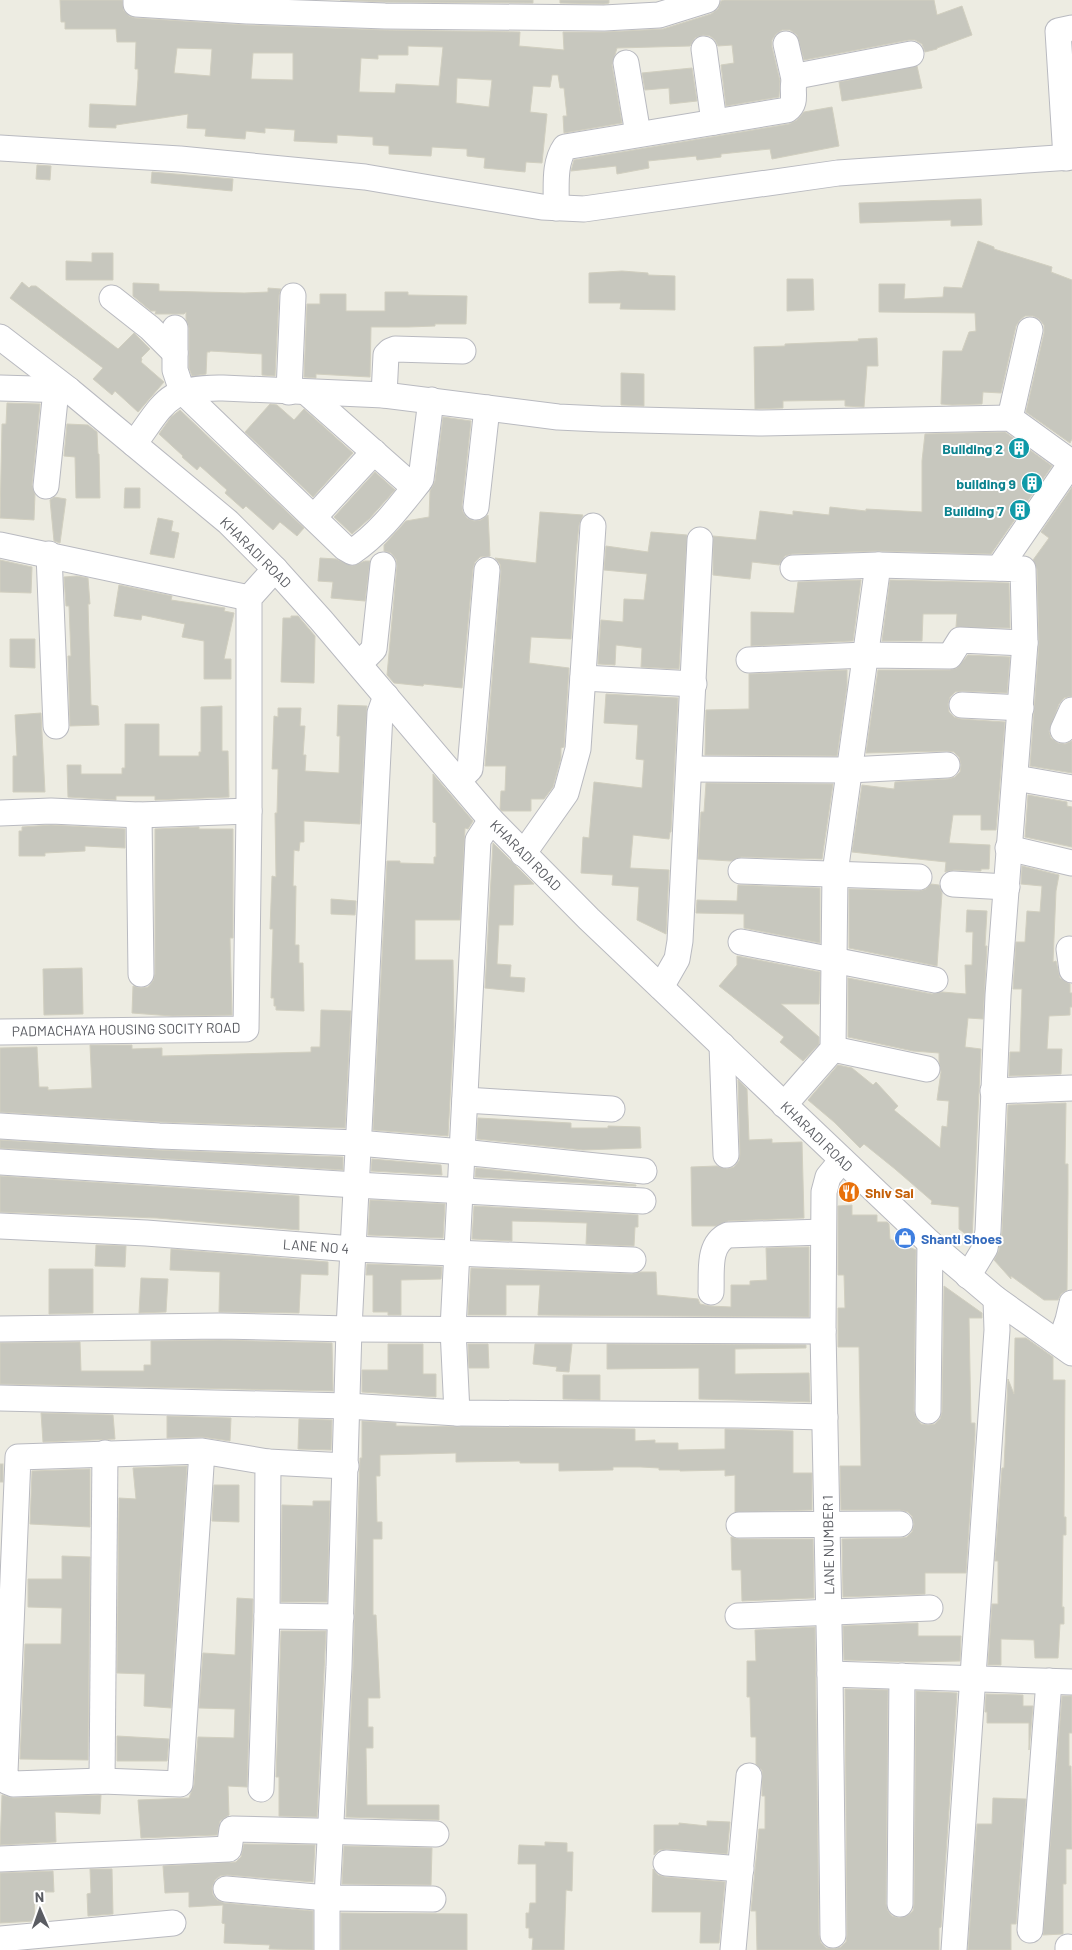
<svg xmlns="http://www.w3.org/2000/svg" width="1072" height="1950" font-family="Barlow,sans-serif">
  <rect width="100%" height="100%" fill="#edece2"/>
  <g fill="#c7c7be" stroke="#d1cfc0" fill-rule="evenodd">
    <path d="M60,0h62l2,11 5,5 6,2 111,7 139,5 135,2 -1,14 45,4 -1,-18h42l58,-3 48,-15 7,-5 3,-8 3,-1h210l3,15 25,-9 10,29 -35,13v1l-12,3 -3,-8 -7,-4h-6l-105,20 -7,-25 -7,-5h-8l-6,4 -4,6v7l8,34 -1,16 -53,9 -5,-41 13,-2 -2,-18 -14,1 -3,-6 -5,-4 -7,-1 -8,3 -5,8 -73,2 -5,17 10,58 -58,10 -1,-17h4l-3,-28h-4l-2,-13h-6l-2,12 -17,-1 -3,26 17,2 -5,49 -16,-1 -1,10 -41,-4 1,-10 -18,-2v-7l-35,-2 -1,9 -42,-2v-8l-16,-1v-8l-36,-2v8l-43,-2 1,-11 -30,-2v5l-19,-2 -1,8 -40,-3 1,-7 -19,-1 1,-14 -72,11v3l-27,-1 1,-23 46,2 2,-27v-10h-3l1,-27h-19l-1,-13h-51v-7h-4zM408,46l35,1 -4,39 -43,-2 -1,9 -36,-1 2,-34 17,1v-4h30zM177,48l35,1 -2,27 -36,-3zM253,53h40v27l-42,-1zM457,78l35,2 -3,27 -33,-4z"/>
    <path d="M340,0h193v3l-148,-1z"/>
    <path d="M560,0h49v3l-5,1 -44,-1z"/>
    <path d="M917,66l5,22 -80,13 -3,-19z"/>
    <path d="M692,68l5,33 -27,3 -1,-16 -24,2 -3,-17z"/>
    <path d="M832,107l7,39 -67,13 -2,-10 -49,5v3l-24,3 -1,-4 -48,5 1,7 -32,6 -1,-8 -45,5 3,-11 215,-36 8,-4 7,-8z"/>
    <path d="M37,165l14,1 -1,14 -14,-1z"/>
    <path d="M152,172l81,7 -1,12 -81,-8z"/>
    <path d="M981,199l1,26 -31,1v-6l-91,3 -1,-20z"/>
    <path d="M978,241l16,6v2l58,18 -1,5 21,8v159l-2,4 -44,-31 18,-79v-8l-5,-6 -6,-3h-8l-5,4 -4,6 -15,67 -18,-1 -1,12 -30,1 -11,-1 2,-53h19l7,-19 7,-1 -1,-18 -96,-1v-28h26l-1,15 39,-2 1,-10 18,1z"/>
    <path d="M92,253h21v27h-47v-19l26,1z"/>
    <path d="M622,271l26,2v2l27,1v34l-55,-1 1,-6h-32v-30z"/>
    <path d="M787,279h26l1,31 -27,1z"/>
    <path d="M22,282l7,6 2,-2h5l82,63 16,-16 16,16 -9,9 1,1 -1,3 23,20 -26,30 -23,-21 -3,4 -19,-16 10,-11 -93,-70z"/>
    <path d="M133,283l26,1v7l85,2 24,-1v-4l13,1 -2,6 -4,81 -13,-1v-21l-52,-3v1h-3l-1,22 -14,2 -3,-8v-40l-3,-9v-7l-2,2h-29l1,-3h-5l-18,-15z"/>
    <path d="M385,292h23v3l59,1 -1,28h-31v2l-27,1h-37l-1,50 -54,-3v4l-12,-1 3,-73h13v-10h26v17h39z"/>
    <path d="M877,338l1,28h-11l-3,41 -19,-1v-6l-62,1v7l-28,1 -1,-62 31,-1v-2l74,-3 -1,-2z"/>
    <path d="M621,373l23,1v32l-23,-1z"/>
    <path d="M7,403l33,1 -8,81 3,9 -1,26 -34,-2 2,-94h4z"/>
    <path d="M270,404l7,1 17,15 10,-11 49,44 -40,44 -68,-65z"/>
    <path d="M180,410l124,118 -7,8 -17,-14 -7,8 -27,-24 -3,3 -18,-16 2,-3 -27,-24 -3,4 -15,-13 1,-1 -24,-22 12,-17z"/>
    <path d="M443,417l28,4 -9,84 1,7 4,6 7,3 7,-1 7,-5 1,19 1,22 -10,1 -5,5 -2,7 -11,119 -38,-4 -1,2 -29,-3 -7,-8 10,-109 -1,-7 -5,-6 -7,-2v-6l22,-24 23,-4 1,-26 5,-10z"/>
    <path d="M67,424l21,1 9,7 1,22h1l1,44h-24l-1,-41 -11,-1z"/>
    <path d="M1005,432l47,34 -61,88 -113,-3 -86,3 -7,2 -6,9 -27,-3 -2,17 -37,-4v-39l43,4 4,-29 33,4v-4l36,4 1,-8 36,4v-2l56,3v-51l3,-27z"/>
    <path d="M375,472l20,18 -25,28 -18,16 -18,-17z"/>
    <path d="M1072,487v209l-8,2 -5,6 -10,27 2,7 7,5 7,1 7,-3v32l-42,-7 9,-123 -2,-74 -4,-9 16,-22 -8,-6z"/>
    <path d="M125,488h15v20h-16z"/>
    <path d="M54,497l12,2 -6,44 -6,-2 -4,-41z"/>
    <path d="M540,512l43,3 -4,10 -3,28 -5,86 -40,-2 -2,26 40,5 -5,79 -3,1v10l-8,29 -9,12h-13v12h-29l-2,-2 1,-18h4l1,-25h-21l16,-195 -1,-7 -5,-6 41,5z"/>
    <path d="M158,518l15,3 -2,10 8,2 -5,25 -24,-4z"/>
    <path d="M651,532l36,3 -8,134 -38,-2 1,-19 -26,-3 -1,20 -17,-1 3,-44 22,2 1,-23 20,1 3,-26 -43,-4 2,-24 42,6z"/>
    <path d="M320,558l16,1 16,7 13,-5h5l-5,40 -34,-3 2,-16 -15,-1z"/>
    <path d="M0,560l32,7 -1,26 -31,-1z"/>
    <path d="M77,576l11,2 2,26h-2l3,101 7,1 1,19 -29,1 -2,-70h3l-2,-50h-3l-2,-29z"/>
    <path d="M861,580l-8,61 -102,5v-34l43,1 4,-31z"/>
    <path d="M890,580l119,3 1,45 -54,-1 1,-13h-34l-1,27h-40z"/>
    <path d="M119,585l53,11 -1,4 54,8 -1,3 10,2 -10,46h7v20h-27v-38l-22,-4 3,-13 -43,-9 -1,5 -27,-4z"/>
    <path d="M291,616h7l17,20 -1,47 -33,-1 2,-64h8z"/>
    <path d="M10,639h25v29l-25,-1z"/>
    <path d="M968,655l42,2 -3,36 -45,-2 -7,1 -5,5 -2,7 1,8 5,5 7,2 44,3 -9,108h-15v-15h-28l-4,28 41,2 -1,24h-8v2l-27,-1 -9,2 1,-10 -94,-10 10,-67 32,4 1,-7 53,-3 7,-2 5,-5 1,-7 -2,-8 -5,-5 -7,-1 -81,2 12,-83h72l7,-2z"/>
    <path d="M847,670v16l-10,70 -132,-1 1,-45 43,-1v-35z"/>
    <path d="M606,694l72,4 -7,134h-1l-1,7 -36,-4 -3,33 39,2 -3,64 -29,-14 2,-33 -27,-2 1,-10 -32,-2 2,-36 6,1 5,-56 48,6 2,-28 -8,-1 2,-34 -34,-2z"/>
    <path d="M338,705l29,1 -7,118 -56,-3v21h-4l-1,9 -5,-1 -1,36h3l-1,59h4v18h4l1,48 -28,-1v-4h-2v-8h-3l2,-69h-3l2,-53 4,1 -1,-64h2l1,-39v-5h-6l2,-53 4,1v-9h23l-1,18h5l-2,29h3l-1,16 34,2 1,-37h-3z"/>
    <path d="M222,706v45h6l1,46 -74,3v-4h-39v4l-48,-3 -1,-32h14v9h41v-6h3v-44h34v32h40v-4h2v-45z"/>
    <path d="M41,713l4,79h-32v-36h4l-2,-41z"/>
    <path d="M433,774l40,47 -5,8 -3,-1 -5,92h-45v40h38l1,67 -6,109 -75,-6 14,-269h13v2l34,1v-7h2v-34l-3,-1z"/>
    <path d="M706,783l127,1 -11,75 -81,-2 -10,4 -33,-2 3,-47h3z"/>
    <path d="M1028,795l39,7v4l5,1v40l-47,-10z"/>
    <path d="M51,825l74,4v19l-40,-2v5l-40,2v3h-26v-25h3v-4z"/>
    <path d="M199,827v2h34v109h-3l2,77 -60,1 -40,-3 1,-27 8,2 7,-1 5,-6 2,-7v-145z"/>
    <path d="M493,843l41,41 -20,1 -1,40h-14l-2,39 14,1 -1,12 15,1 -1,14 -39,-4z"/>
    <path d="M1022,866l37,9 -3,16 -3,71 3,-1 4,17 10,6v9h2v14h-2v8l-21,1 -2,33h15l-1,25 -52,2 1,-24h10l2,-63h-9l3,-47h9l2,-31 13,1 2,-26 -21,-2z"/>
    <path d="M931,884l8,1 3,8 -5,73 -88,-18v-59l70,2 7,-2z"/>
    <path d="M738,885l82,3v55l-76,-15v-14l-48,-1 1,-13 40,1z"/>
    <path d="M331,899l25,2 -1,14 -24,-1z"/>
    <path d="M967,910l20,1 -2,35h2l-4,73 -15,-1 -3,29 16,2 -9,190 -13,-10v-22l-28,-3 1,-3 -37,-32 -31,-25 -4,4 -26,-26 -26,-22 30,-35 14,3 21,17 3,-3 22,24 -4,4 46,38 2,-22 5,1 2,-26 -12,-1 4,-28 -2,-11v-8l-26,-2 -65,-14v-59l84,16 10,-2 24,2 -1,-29h7l1,-33h-7z"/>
    <path d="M737,956l83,16 -1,32h-38l38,33v7l-16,17 -23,-19 4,-5 -65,-51 18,-21z"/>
    <path d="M82,968l1,46 -39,1 -1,-46z"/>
    <path d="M321,1010l30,1 -6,117 -185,-6 -160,-10v-64l37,-1 2,40h9v3l44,-2 -2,-43h42v4l30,-1v8l149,-4v-5h9z"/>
    <path d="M738,1080l9,9 2,51 23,-1v4l30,-1 2,76 -76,3 -12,5h-24l-1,-59 26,-1 10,3 7,-2 5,-6 1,-7z"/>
    <path d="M1066,1103l-1,61h3v29l-1,97 -6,4 -3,6h-14l-33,-24v3l-17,-19 5,-10 3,-18 6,-127z"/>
    <path d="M478,1118l93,5v5h37v-2l32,1 1,21 -58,2 -106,-11z"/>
    <path d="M0,1140l158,10 185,7v13l-343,-22z"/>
    <path d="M372,1159l69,6 1,10 -71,-4z"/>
    <path d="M476,1168l160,17v1l-161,-9z"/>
    <path d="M0,1176l299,20v34l-142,-12 -157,-6z"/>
    <path d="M370,1200l75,4 -2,34 -75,-3z"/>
    <path d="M852,1205v10h25v7h10l2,2 1,15 26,11 -2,161 2,7 5,6 7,1 7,-1 5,-5 2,-7 2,-126 38,27v5h-13l2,105h4v12l-9,138h-41v21l-82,3 -1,-58 59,-1 6,-1 5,-5 2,-8 -2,-8 -4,-4 -8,-2h-59l-1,-44h21l-2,-119h-21v-39h7l-1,-33h-6v-69z"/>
    <path d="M474,1206l164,9v12h-3l-1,19 -48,-2 1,-21 -30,-1 -45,-1v20l-40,-2z"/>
    <path d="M96,1245l30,1 -1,21 -30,-1z"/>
    <path d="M809,1247v70l-271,-2 2,-30h-34v30h-38l3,-47 161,6 8,-2h16l1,23 41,4 2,5 10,2 21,1v-22h19v-4l17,-1 -1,-32z"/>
    <path d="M171,1249l157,13v13l-27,-1 -2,39 -80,-1 1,-40 -50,-2z"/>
    <path d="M367,1264l75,3 -1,12 -40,1v35h-13v-3h-15v-37h-7z"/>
    <path d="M49,1269h44v44l-44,1z"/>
    <path d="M141,1278l27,1 -2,33 -27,1z"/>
    <path d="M1015,1338h11l27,19v23h12l-1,137h2v18h-3l-1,72h2v17h-4l-2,34h-23l-1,-18 -33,-1v26h-13l4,-61h6v-43h-3l7,-93h2l4,-89 6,15z"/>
    <path d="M220,1340l112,3 1,48 -333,-7v-41l80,-1 1,29h63v-6h7v-24z"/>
    <path d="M388,1344h35v30h13v23l-74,-5v-22h26z"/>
    <path d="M468,1344h20l1,24h-20z"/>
    <path d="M535,1344h37l-3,28 -13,-1 1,-4 -24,-3z"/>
    <path d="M607,1344l199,1v3l-71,1v25l74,-1 1,29 -111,-3v-31l-92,1z"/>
    <path d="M563,1375h37v25l-37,-1z"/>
    <path d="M41,1413l72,2 2,24 -72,3z"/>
    <path d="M167,1416l64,2 -1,23 -28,-4 -35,1z"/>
    <path d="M299,1419l33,1 -1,30 -33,-1z"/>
    <path d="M362,1421l34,2v3h7l232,3v12l20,-1v3h23v7l47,-1v-20l68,2v42h19v37l-77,2v-37l-10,1v-6l-45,1v-1h-21v-2l-18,-1h-28v3l-54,1v-8h-39v-2l-64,1v-9l-76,2v21h-4l1,46h5v17h-9v76h3l4,83h-12v29h5v21h-7l1,57h72v15l-93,-3 7,-149 7,-210h2z"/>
    <rect x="0" y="1464" width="3" height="18"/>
    <path d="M187,1466l-16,242 -27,-2 1,-32 -28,-1 2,-175 17,1 -3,-31z"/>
    <path d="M90,1469v58l-60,-3 2,-53z"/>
    <path d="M214,1485h25v37l-27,-1z"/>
    <path d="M313,1501h17l-3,101h-46l1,-97 31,1z"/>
    <path d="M731,1537l8,2h74l1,59 -72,3 -1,-31h-9z"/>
    <path d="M62,1556l28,1 -2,203 -68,-1 5,-115h36l1,-36 -34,-1v-28h34z"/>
    <path d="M237,1598l16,1 -6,188 -19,-1 1,29 -9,6 -3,14 -76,3 -3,-38 51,-2 5,-13 4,-48 36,1 1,-29 -36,-1 4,-55 32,2z"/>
    <path d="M918,1623v13h43l-1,25 -44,1 -72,-2 -1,-34z"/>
    <path d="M815,1627l4,308 2,8 5,5 8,1 7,-2 5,-5 1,-7 -2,-246 43,1 -2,214 2,7 4,5 7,2 8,-2 6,-5 1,-7 2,-213 41,2 -16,234 -2,1v22h-182l-1,-39h-5l8,-82h6v-33h-3v-26l-6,-6v-27h-5l-1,-40h-3v-36h9l-1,-31z"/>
    <path d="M281,1631h45l-9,186 -38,-1v-39h-3z"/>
    <path d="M986,1694l37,1v11h10l-4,44v-27h-42v-11h-2z"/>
    <path d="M1062,1696h10v37h-3v33h2l1,83h-6v35h-3v50l-20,1z"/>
    <path d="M117,1736l52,3 -2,22h-50z"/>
    <path d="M2,1795l11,3 88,-3 -1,19 -45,-2 1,30 -56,3z"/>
    <path d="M993,1798l33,1 -10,125h-5v26h-43l9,-126h15z"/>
    <path d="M707,1821l23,1 -3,32 -60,-5 -8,1 -5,5v-30h25v-2l28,3z"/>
    <path d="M545,1842l22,1v9h6l-1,39 -6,-1 -2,60h-32l1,-12h-4v-10h-3v-15h3l1,-10h6v-39h-18l1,-19 26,1z"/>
    <path d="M244,1844l71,1 -2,37 -86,-7 -7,1 -5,4 -3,8 1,7 4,5 7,3 89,8v39l-44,-1 1,-4 -46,-2 1,-19 -3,-1 1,-18 -34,2v-15l-24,1 -2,-27 73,-4 5,-5z"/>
    <path d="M344,1846l88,2 -1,37 -89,-1z"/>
    <path d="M90,1869h22l1,45 -25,2 -1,-22 4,-1z"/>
    <path d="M653,1869l5,6 7,2 60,5 -6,61h-19l1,-31h-49z"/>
    <path d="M53,1871l1,21h-20l1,29 -35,2v-50z"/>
    <path d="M341,1913l126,1v36h-126z"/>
  </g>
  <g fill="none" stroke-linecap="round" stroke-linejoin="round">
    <g stroke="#b9bac0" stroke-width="27">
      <g id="minor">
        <path d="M136,0v4l111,7 138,5 219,2 55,-3 48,-15"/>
        <path d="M786,44l8,35"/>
        <path d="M704,49l10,73"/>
        <path d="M626,63l12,71"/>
        <path d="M0,148l180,11 185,18 177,30 42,2 254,-36 234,-16"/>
        <path d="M1066,158l-8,-127 14,-3"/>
        <path d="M556,208c1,-19 -3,-44 9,-61l222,-37c13,-9 1,-23 10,-34l114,-22"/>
        <path d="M112,298l38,30 25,25"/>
        <path d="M175,328v42l7,21 163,157 7,4c27,-18 47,-45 67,-70"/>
        <path d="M0,337l69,53 159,132 47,47 46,51 170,200 98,99 341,324 66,56 76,54"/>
        <path d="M0,388l69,2"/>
        <path d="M289,392l4,-96"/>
        <path d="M307,393l103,91h7l4,-5 10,-79"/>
        <path d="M384,395l2,-40 4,-4 5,-2 68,2"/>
        <path d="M1010,418l20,-88"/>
        <path d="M134,444c31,-42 32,-57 89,-56l161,7 174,22 42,2 159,4 251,-5 62,45"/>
        <path d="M46,486l10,-96"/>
        <path d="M476,507l11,-99"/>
        <path d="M314,517l60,-65"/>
        <path d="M0,545l249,53"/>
        <path d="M49,554l7,172"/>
        <path d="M793,568l85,-3 145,4 2,74 -27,352 -10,236 -3,17 -17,28"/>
        <path d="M999,568l73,-106"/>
        <path d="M749,660l116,-5 85,1 10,-16 65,3"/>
        <path d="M359,664l15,-15 9,-84"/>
        <path d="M583,678l111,6"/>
        <path d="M962,705l59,3"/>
        <path d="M1063,730l9,-20"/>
        <path d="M690,769l159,1 98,-5"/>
        <path d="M1016,778l56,10"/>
        <path d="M458,781l12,-12 17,-199"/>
        <path d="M0,813l51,-2 88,4 110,-4"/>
        <path d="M139,815l2,159"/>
        <path d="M1008,848l64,15"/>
        <path d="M523,854l43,-61 12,-44 15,-223"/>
        <path d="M741,871l178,6"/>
        <path d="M953,884l54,3"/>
        <path d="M741,942l194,38"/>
        <path d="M1069,949l3,21"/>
        <path d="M661,987l16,-28 3,-18 20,-401"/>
        <path d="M0,1032l246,-3 3,-218v-213l26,-29"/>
        <path d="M722,1045l4,110"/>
        <path d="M833,1049l94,20"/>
        <path d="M993,1091l79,-3"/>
        <path d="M465,1100l147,9"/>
        <path d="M784,1105l49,-56 2,-176 43,-308"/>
        <path d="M0,1126l159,10 199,7 104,9 182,19"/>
        <path d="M0,1162l356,23 287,16"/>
        <path d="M0,1226l146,7 207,16 280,11"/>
        <path d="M711,1292c1,-19 -4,-48 17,-57l95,-3"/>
        <path d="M0,1329l220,-3 129,3 474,2"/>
        <path d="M1060,1343l8,-23 4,-17"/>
        <path d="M0,1398l348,8 109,7 280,2 88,2"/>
        <path d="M928,1411l2,-168"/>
        <path d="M457,1413l-4,-84 25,-489 13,-20"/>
        <path d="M202,1451l-22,333 -78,-3 -89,3 -5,-2 -3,-10 13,-315 184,-6 66,11 78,4"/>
        <path d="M739,1525l161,-1"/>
        <path d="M267,1616l74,1"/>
        <path d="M738,1616l192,-8"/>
        <path d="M830,1674l242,8"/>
        <path d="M102,1781l3,-328"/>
        <path d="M261,1789l6,-173 1,-154"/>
        <path d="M0,1859l229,-10 3,-20 204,5"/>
        <path d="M666,1863l75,6"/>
        <path d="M226,1889l101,9 106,1"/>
        <path d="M900,1904l2,-228"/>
        <path d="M1030,1930l19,-249"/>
        <path d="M833,1935l-3,-261 -7,-343 1,-139 4,-15 14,-17"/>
        <path d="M0,1939l173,-16"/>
        <path d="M327,1950v-52l12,-231 10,-338 31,-616 6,-17"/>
        <path d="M733,1950l16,-174"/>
        <path d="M954,1950l43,-620 -1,-31"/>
        <path d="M1068,1950v-3"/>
      </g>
    </g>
    <use href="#minor" stroke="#fff" stroke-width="25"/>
  </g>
  <defs>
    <g id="building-disc" transform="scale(1.125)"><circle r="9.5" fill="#0f9aa8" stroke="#fff"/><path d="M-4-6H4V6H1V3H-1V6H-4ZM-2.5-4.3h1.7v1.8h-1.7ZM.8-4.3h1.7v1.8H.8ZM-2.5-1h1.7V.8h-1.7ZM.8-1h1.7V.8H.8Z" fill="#fff"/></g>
    <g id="restaurant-disc" transform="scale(1.125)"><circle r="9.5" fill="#e8710a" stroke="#fff"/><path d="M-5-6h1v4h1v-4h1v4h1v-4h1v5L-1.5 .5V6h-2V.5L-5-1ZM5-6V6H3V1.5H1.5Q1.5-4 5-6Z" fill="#fff"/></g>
    <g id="shop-disc" transform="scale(1.125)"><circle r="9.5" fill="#3f7fe0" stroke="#fff"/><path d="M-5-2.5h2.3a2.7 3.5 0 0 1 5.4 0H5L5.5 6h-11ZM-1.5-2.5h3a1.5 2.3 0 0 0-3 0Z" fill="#fff"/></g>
  </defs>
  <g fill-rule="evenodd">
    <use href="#building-disc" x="1019" y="448"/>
    <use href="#building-disc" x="1032" y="483"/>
    <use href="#building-disc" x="1020" y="510"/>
    <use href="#restaurant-disc" x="849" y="1192"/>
    <use href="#shop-disc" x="905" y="1238"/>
  </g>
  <g text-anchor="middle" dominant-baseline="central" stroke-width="4" stroke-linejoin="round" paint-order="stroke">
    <g font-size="14" font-weight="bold" fill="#0d838f" stroke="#fff" text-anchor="end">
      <text x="1003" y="448">Building 2</text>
      <text x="1016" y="483">building 9</text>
      <text x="1004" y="510">Building 7</text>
    </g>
    <g font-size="14" fill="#5a5c62" stroke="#fff">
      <text transform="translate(256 552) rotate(45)">KHARADI ROAD</text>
      <text transform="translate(526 855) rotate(45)">KHARADI ROAD</text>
      <text transform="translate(126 1029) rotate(-1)">PADMACHAYA HOUSING SOCITY ROAD</text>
      <text transform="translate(817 1136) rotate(44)">KHARADI ROAD</text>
      <text transform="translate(316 1246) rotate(4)">LANE NO 4</text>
      <text transform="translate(828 1545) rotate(-91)">LANE NUMBER 1</text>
    </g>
    <g font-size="14" font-weight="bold" fill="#c56008" stroke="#fff" text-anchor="start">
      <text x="865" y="1192">Shiv Sai</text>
    </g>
    <g font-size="14" font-weight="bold" fill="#366cbe" stroke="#fff" text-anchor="start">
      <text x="921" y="1238">Shanti Shoes</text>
    </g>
  </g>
  <g transform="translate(40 1910) rotate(358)" stroke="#ffffff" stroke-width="4" paint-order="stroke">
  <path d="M0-4L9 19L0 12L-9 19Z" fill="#5a5c62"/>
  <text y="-8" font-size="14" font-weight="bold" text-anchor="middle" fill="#5a5c62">N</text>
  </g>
</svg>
